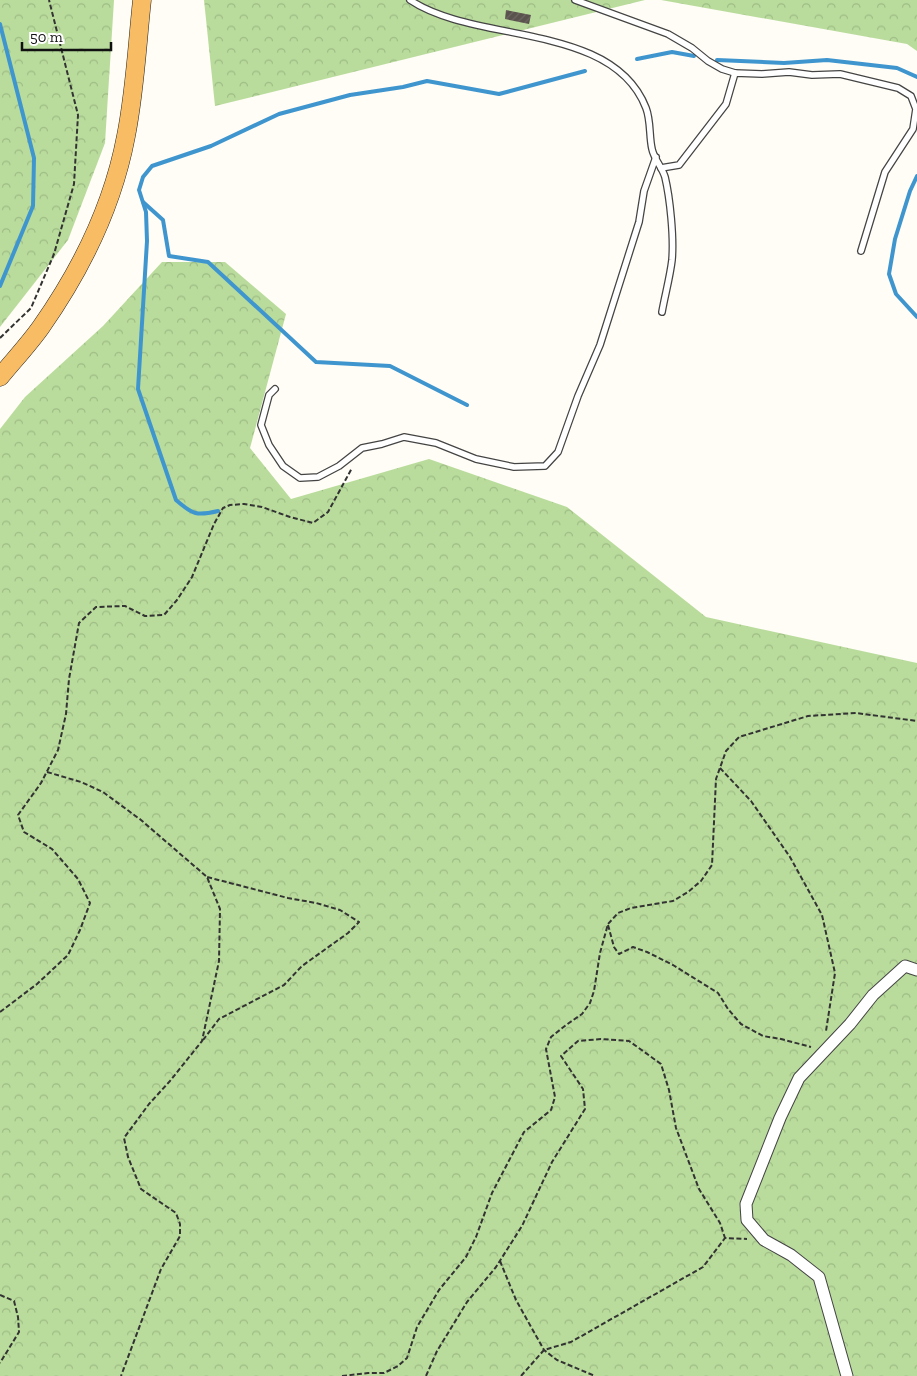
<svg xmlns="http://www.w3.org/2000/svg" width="917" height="1376" font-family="'Zilla Slab',serif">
  <defs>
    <pattern id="forest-crowns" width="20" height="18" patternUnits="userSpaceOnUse" patternTransform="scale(1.25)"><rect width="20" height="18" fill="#b9dc9c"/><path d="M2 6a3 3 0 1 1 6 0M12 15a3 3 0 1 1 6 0" fill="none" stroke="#9ebc85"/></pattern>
    <pattern id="building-hatch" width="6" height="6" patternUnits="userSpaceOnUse" patternTransform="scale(1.25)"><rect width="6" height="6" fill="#5a524d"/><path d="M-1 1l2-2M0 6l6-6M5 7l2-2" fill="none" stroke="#6d6662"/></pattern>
  </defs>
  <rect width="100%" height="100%" fill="#fffdf5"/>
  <g fill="url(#forest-crowns)">
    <path d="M0,0h114l-9,143 -37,97 -68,87z"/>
    <path d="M204,0h441l-430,106z"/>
    <path d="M661,0h256v51l-10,-7z"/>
    <path d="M162,262h63l61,52 -36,134 41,51 138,-40 138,48 139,110 211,46v713h-917v-947l25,-32 78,-71z"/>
  </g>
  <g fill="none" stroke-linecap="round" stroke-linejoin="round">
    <g stroke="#3f96cf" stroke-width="4">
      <path d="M0,24l34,134 -1,48 -33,80"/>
      <path d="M637,59l35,-7 22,4"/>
      <path d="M717,60l67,3 43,-3 70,8 20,9"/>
      <path d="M917,176l-7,15 -15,48 -6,35 7,20 21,23"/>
      <path d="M143,202l20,18 6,36 39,6 108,100 74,4 77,39"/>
      <path d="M218,511c-21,5 -25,4 -42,-11l-38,-111 9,-148 -1,-29 -7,-22 4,-13 9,-11 59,-20 68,-32 71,-19 53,-8 24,-6 72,13 86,-23"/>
    </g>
  </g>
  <path fill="url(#building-hatch)" d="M506,10l25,5 -2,9 -24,-5z"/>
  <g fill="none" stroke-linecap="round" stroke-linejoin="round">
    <g stroke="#444" stroke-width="8">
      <g id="service">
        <path d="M410,0c65,44 203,22 236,108 5,13 3,28 6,41 2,10 10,18 13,28 5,21 9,60 7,83 -2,17 -7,35 -10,52"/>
        <path d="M575,0l93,34 24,14 16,13 14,8 13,4"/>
        <path d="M661,168l18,-3 47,-61 9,-31 27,1 27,-2 23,3 28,-1 58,14 13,8 5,13 -3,20 -28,43 -24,79"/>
        <path d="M275,389l-6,6 -8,30 8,20 14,21 17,12 18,-1 21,-11 23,-18 20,-4 22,-7 32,6 40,16 38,8 31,-1 13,-14 20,-56 22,-51 39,-123 5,-31 12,-34"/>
      </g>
    </g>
    <g stroke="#444" stroke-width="13">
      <path id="minor" d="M847,1376l-28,-99 -28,-22 -27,-15 -17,-20 -1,-16 34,-86 19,-40 51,-54 23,-29 32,-29 12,4"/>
    </g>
    <g stroke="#222" stroke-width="19">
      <path id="trunk" d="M0,377c14,-17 29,-33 41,-50 40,-57 72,-122 85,-191 9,-45 11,-90 16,-136"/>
    </g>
    <g stroke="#333" stroke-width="2" stroke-dasharray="5 2.5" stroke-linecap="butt">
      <path d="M0,338l31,-30 23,-54 20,-70 4,-69 -29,-115"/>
      <path d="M720,768l31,33 39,56 32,58 13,58 -9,58"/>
      <path d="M47,772l34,10 22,10 38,28 66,57 13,32 -1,52 -17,80 -32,40 -21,23 -25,34 4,19 13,32 35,24 4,11v12l-19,33 -40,107"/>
      <path d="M608,925l6,22 5,7 14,-7 14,5 26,13 45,28 10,16 13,15 22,12 18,3 30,8"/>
      <path d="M0,1012l37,-28 31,-29 12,-25 10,-27 -12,-24 -26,-30 -28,-17 -6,-17 23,-32 17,-33 8,-36 3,-35 10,-56 17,-16 29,-1 20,10 19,-1 13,-15 15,-23 22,-53 9,-16 7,-3 14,-1 18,3 28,10 23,6 15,-11 24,-44"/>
      <path d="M203,1040l16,-21 65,-34 18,-19 46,-33 11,-11 -19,-12 -24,-7 -28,-5 -81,-21"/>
      <path d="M500,1261l16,39 28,50 13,10 38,16"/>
      <path d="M0,1295l14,6 4,16 1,15 -19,31"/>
      <path d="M342,1376l26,-3h16l14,-7 9,-8 10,-31 22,-37 27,-33 10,-20 16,-44 32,-61 27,-22 4,-13 -9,-48 5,-12 15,-12 16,-11 8,-11 4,-12 6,-38 8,-29 10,-11 13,-5 42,-7 15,-9 13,-11 11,-16 4,-86 10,-28 13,-14 69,-21 48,-3 61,8"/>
      <path d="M426,1376l11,-25 30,-49 29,-35 26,-41 30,-64 33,-53 -2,-20 -22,-33 17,-15 23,-2 28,2 32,23 8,26 7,38 23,61 21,34 5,15"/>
      <path d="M521,1376l23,-26 27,-8 132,-75 22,-29 22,1"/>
    </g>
    <use href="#service" stroke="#fff" stroke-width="5.5"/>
    <use href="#minor" stroke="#fff" stroke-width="11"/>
    <use href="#trunk" stroke="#f7bc64" stroke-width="18"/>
  </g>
  <path d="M22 42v8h89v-8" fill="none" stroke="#111111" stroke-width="2.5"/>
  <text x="30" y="42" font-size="15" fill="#111111" stroke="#ffffff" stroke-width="4" paint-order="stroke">50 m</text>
</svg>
